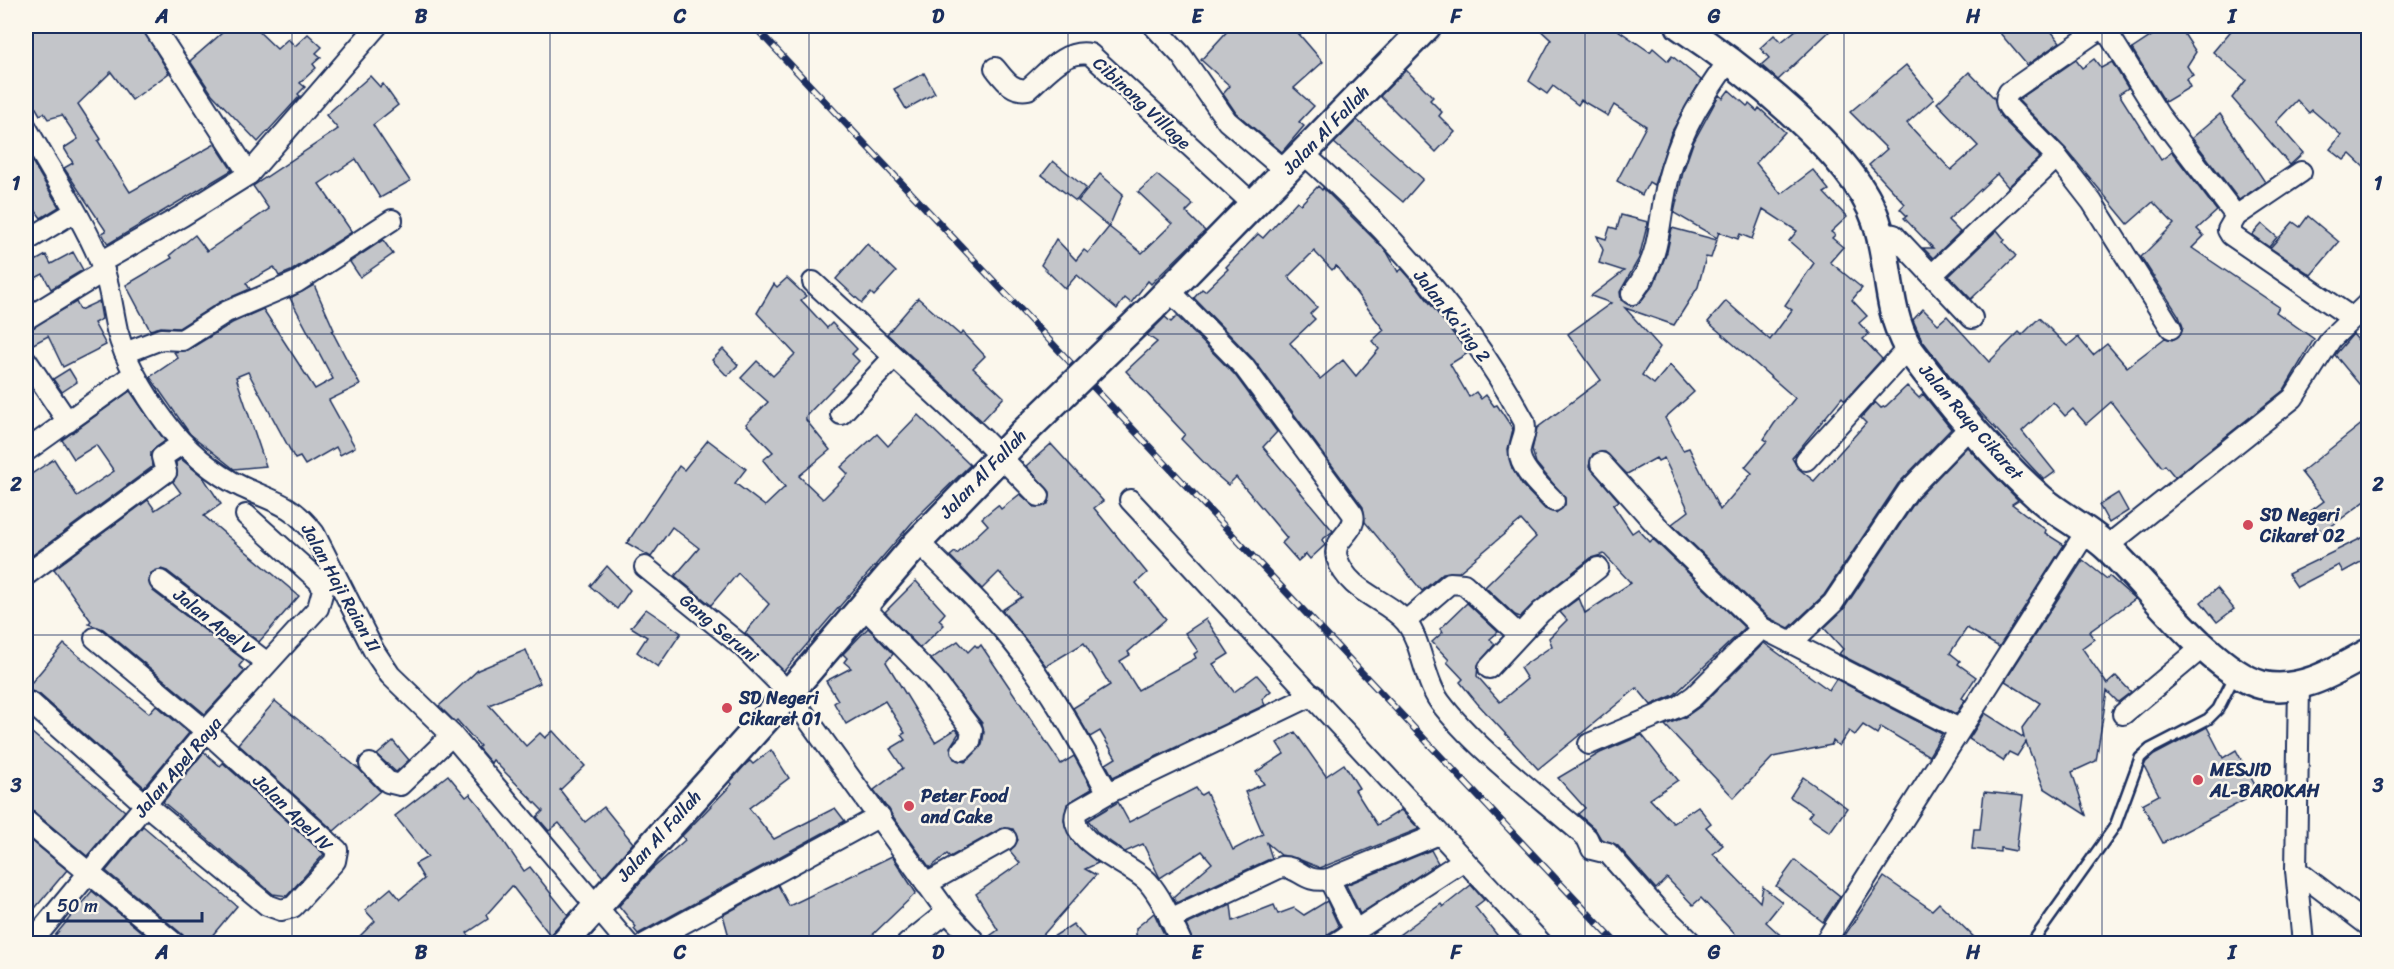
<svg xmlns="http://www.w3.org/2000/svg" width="2394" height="969" font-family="Sriracha,sans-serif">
  <rect width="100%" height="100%" fill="#fbf7ec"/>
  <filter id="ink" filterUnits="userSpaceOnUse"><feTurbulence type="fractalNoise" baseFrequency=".0167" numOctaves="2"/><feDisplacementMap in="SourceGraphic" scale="12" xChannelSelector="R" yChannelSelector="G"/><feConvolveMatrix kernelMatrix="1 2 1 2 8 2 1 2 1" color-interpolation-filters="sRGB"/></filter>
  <g filter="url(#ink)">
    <g fill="#c3c5c9" stroke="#1b2f5e" stroke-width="1.5" fill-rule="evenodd">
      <path d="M26,26h115l28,47 -37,27 -21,-28 -33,32 23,35 -3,2 32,51 85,-48 17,26 -124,74 -6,-11 4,-2 -42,-63 9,-5 -9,-15 14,-9 -16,-24 -14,4 -4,-6 -4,2 -14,-24z"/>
      <path d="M230,26h23l24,23 11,-10 7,7 13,-12 14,13 -6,6 5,4 -8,7 3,4 -16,15 5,4 -7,7 2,2 -42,46 -46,-48 -22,-33z"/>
      <path d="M1232,26h60l31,36 -29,26 20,18 -15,16 5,4 -22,26 -46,-39 -13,-19 7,-8 -29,-26z"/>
      <path d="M1536,26h76l38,26 3,-4 15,13 4,-5 29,24 -30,53 -17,52 -5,-3 -7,13 -25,-14 29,-55 -32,-21 -6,11 -27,-16 -3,5 -25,-19 -6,8 -18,-13 22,-41z"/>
      <path d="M1801,26h34l-57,54 -17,-15 8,-7 -9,-10 14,-13 7,7z"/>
      <path d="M1994,26h53l13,16 -33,23z"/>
      <path d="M2155,26h24l17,26 -9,14 6,9 -7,4 4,8 -25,15 -33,-53 27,-18z"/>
      <path d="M2235,26h133v145l-18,-17 -6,6 -14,-11 11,-14 -29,-25 -3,3 -12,-13 -21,22 27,31 -13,12 -58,-67 14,-18 -33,-28z"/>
      <path d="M2094,59l7,9 11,-6 16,26 -9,6 42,66 11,-8 45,59 -20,18 7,7 -12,12 87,59 -3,5 38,27 -30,51 -109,87 -10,-12 -3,2 -51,-65 -25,22 -13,-15 -8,7 -12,-14 -31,29 33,41 -11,8 -78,-83 -44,-57 -9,-20 10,-11 15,15 9,-8 42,46 30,-30 3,3 17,-17 28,28 11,-9 15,18 14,-11 20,23 38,-29 7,2 9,-6 2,-7 -4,-11 -38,-59 33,-33 -21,-22 -25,22 -62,-75 -48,-49 58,-40 6,8z"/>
      <path d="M1906,65l28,34 -27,24 44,47 27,-24 -41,-43 32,-31 25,26 6,18 40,41 -32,30 -11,-13 -49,46 12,12 -27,26 -10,-10h10l-29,-30 3,-2 -7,-7 5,-5 -36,-39 18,-16 -37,-37z"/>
      <path d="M1406,70l27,27 -3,3 12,12 -3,4 16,16 -19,20 -56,-56z"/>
      <path d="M924,73l11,20 -29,16 -12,-20z"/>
      <path d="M370,76l10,11 3,-3 15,21 -25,20 37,56 -30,17 -24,-39 -37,25 33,48 -61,39 -12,5 -5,-9 -28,16 4,6 -30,13 -41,26 -18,-1 -11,3 -24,-45 46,-27 -2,-3 7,-6 18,-14 12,16 62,-42 -16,-23 85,-57 -12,-14z"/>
      <path d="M1729,90l18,16 2,-2 8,7 2,-3 26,24 -29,31 25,31 32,-24 16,20 -5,3 23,24 -16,15 4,3 -3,3 11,9 -13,15 32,26 -10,12 15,16 -8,7 10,11 -6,5 19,20 -37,41 -3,-3 -50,61 6,10 16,13 52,-58 -5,-5 14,-16 6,6 5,-2 21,-20 12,12 4,-4 28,35 -53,55 -74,111 -35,33 -20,-10 -97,-94 17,-13 -25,-53 -6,3 -2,-3 -29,16 -22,-22 -12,2 -4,12 30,35 -6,4 19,28 6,-4 12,13 3,-3 92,89 -71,67 -23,10 -14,-17 -99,81 -61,-66 -17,-21 3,-3 -16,-17 2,-2 -17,-18 11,-10 -3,-3 27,-26 31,29 -8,7 5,5 -17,21 -1,11 23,26 27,-23 -7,-11 32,-22 -3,-8 18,-18 -7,-8 19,-14 6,15 46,-30 -27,-29 -13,4 -57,45 -14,14 -5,-2 -30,-28 51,-50 -15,-17 -62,52 -16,1 -21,18 -57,-69 -2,-15 -109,-147 -60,-62 8,-9 3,2 23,-22 -2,-2 32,-33 5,4 34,-37 4,3 17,-18 4,4 1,-2 64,64 11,20 4,-3 14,16 52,68 -18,11 19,33 7,-5 5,7 5,-4 8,11 3,-1 16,24 -5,20 4,19 10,17 23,24 11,4 9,-8v-7l-29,-35 -4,-13 5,-22 64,-48 -33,-46 43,-31 -20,-7 33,-25 -25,-8 4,-13 -6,-14 9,3 4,-12 7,2 4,-14 27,7 -9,36 -19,34 1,8 11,6 9,-5 13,-17 13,-32 5,-24 45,12 -6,18 -5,-1 -8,30 -24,38 -49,-17 35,39 -18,28 12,9 16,-19 24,27 -29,26 18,32 6,-2 31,62 32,-37 -7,-6 22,-26 -3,-2 10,-15 21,-26 -87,-76 18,-21 44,39 22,-30 -7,-5 29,-42 -25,-22 8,-10 -34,-22 -11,30 -12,-5 -2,5 -19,-7 -2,6 -43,-25 9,-41 10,-29 26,-48 4,3zM1314,251l18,19 4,-4 48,64 -12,11 7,8 -23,27 -13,-16 -23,19 -30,-36 25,-24 -5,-5 7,-7 -29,-30z"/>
      <path d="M2220,114l45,68 -26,18 -47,-62z"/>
      <path d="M1357,120l66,59 -20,23 -69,-59z"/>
      <path d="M26,151l33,56 -18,11 -15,-20z"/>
      <path d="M1053,161l33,27 -10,13 -34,-26z"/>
      <path d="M1100,174l23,20 -14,33 -31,-26z"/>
      <path d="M1157,175l36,30 -7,7 19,19 -54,53 -3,-3 -17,22 -6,-5 -8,11 -40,-34 -12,14 -24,-24 15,-26 20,21 8,-10 4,3 21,-26 33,26 30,-29 -34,-32z"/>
      <path d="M2308,216l31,26 -28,33 -41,-27 23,-26 7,5z"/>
      <path d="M2262,224l15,13 -8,10 -17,-12z"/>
      <path d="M1997,230l8,10 -2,2 13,14 -45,43 -22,-23z"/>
      <path d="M383,240l10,14 -33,23 -10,-15z"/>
      <path d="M867,244l29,28 -22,24 -3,-3 -9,10 -26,-24z"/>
      <path d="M73,252l10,18 -32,19 -8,-15 -17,9v-17l20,-11 5,9z"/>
      <path d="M787,278l19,18 -5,4 26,28 5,-5 25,26 -5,5 7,7 -53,55v4l24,30 -31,26 24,23 25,-25 -7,-7 36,-33 11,12 30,-31 52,50 -54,53 -132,153 -39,-38 24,-29 -31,-31 -27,32 -36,-29 24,-28 -27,-21 -21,30 -24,-14 52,-77 5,4 24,-30 38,29 -11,14 30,23 20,-19 -22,-27 10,-8 -27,-28 22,-22 -27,-24 16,-17 16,15 22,-22 -38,-41 17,-29 3,3z"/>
      <path d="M314,285l20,45 -2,1 28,54 -31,15 26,47 -15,8 -4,-8 -31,18 -5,-8 -5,2 -47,-87 -12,5 30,89 -32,3 -44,-35 -40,-57 28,-19 -4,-6 14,-2 44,-27 31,-14 52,80 18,-10 -43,-81z"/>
      <path d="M918,298l42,37 3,-3 22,24 -12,12 31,29 -22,24 -95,-87z"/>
      <path d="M99,301l3,18 -8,4 12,22 -43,22 -15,-31 -22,12v-17l50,-29 4,8z"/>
      <path d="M1177,316l58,59 42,57 -14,15 70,84 -11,9 3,5 -15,14 -4,-5 -8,7 -16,-18 5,-5 -51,-61 -8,8 -14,-12 -33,-34 4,-5 -59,-63 31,-29 -10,-7 18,-18 6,5z"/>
      <path d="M2353,334l15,18v43l-33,-40z"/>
      <path d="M723,349l15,16 -11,11 -15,-16z"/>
      <path d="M69,369l8,13 -15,10 -9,-13z"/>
      <path d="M130,391l35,50 -14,11 1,15 -126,93v-76l6,-5 -2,-4 24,-16 23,37 37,-25 -18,-26 -22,14 -12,-19z"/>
      <path d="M2368,419v80l-46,34 -14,-20 16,-12 -23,-29z"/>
      <path d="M1051,444l52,57 -9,7 53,65 -11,10 30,36 -38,33 2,3 -10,6 18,29 58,-32 -2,-4 4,-3 -13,-18 21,-14 23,35 -16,10 21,28 23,-17 14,16 -9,8 3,6 -152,72 -7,-13 10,-6 -16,-27 -10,6 -17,-29 37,-23 -26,-42 -38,23 -44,-56 20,-13 -23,-25 -17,17 -32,-33 5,-4 2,2 31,-29 -6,-7 16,-13 3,4 19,-15 15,13 13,-3 2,-12 -24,-26z"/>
      <path d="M1967,447l51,53 -6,4 34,26 -1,3 19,12 -65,102 -32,-19 -17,25 10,8 -2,3 18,13 -14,21 3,2 -9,14 -117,-60 4,-5 -19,-21 19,-18 74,-111z"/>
      <path d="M181,459l22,18 18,27 -17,12 95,80 -40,46 -92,-71 -6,-2 -10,4 -3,7 5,11 91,69 -5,6 6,5 -40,43 -102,-85 -15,-5 3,-3 -37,-52 94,-69 7,10 26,-17 -8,-11 4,-7 -1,-13z"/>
      <path d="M2118,493l10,18 -19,12 -10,-18z"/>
      <path d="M2368,535v23l-25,14 -4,-7 -42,22 -9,-13z"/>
      <path d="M2083,560l24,19 2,-3 26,23 -46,33 5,7 -12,9 25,36 9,-8 15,16 -13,10 -11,-11 -11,70 -24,11 14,43 -42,-27 -18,-46 -9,14 -8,-4 -6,9 -34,-22 16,-26 39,25 -2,-10 18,-25 -35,-22z"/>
      <path d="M607,566l23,24 -13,19 -27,-23z"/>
      <path d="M916,581l29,32 -6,7 5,5 -24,23 -35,-36z"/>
      <path d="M2217,588l17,21 -17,13 -16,-20z"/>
      <path d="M646,609l35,24 -23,34 -21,-15 10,-15 -16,-10z"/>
      <path d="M868,628l25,26 -7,8 49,80 21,-13 3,4 -9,14 4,12 11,3 5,-4 12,-13 2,-13 -2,-9 -51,-64 27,-18 10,11 7,-7 3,3 3,-3 80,119 13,-8 18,33 -25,15 -3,17 8,19 26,23 -13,6 11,6 -61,69h-46l-2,-6 11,-8 -22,-36 44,-31 -10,-12 8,-11 -5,-11h-13l-50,28 -3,-3 -17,14 -56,-78 29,-22 -13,-19 15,-9 -4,-5 4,-2 -20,-32 -39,23 -12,-21 4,-3 -12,-19 25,-13 -7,-6 3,-4 -4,-4z"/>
      <path d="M1764,643l65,47 7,-11 106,55 -13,22 -48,-29 -4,7 -14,-9 -8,10 -6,-4 -10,15 -6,-5 -2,4 -58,12 -39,41 -69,-73 20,-8 16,-11z"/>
      <path d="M64,644l85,69 7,-8 33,28 -45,54 -105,-93 -13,-5z"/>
      <path d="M526,650l14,33 -51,22 37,41 14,-13 5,5 8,-7 32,35 -25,24 25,32 19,-15 29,36 -30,34 -44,-54 -10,8 -12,-14 6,-6 -50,-51 -2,3 -13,-15 2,-2 -23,-26 -2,2 -16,-16 39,-36z"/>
      <path d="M275,701l85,69 20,21 -46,40 -96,-87z"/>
      <path d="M2207,727l16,31 13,-8 20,37 -14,7 3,6 -82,43 -21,-39 17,-9 -15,-29 2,-4 8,-7z"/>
      <path d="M26,728l99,83 -38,45 -53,-44 -8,-3z"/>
      <path d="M1295,732l31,44 18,-12 15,24 -4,2 22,35 24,-15 18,19 -99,39 -24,-10 -15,-3 -14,-12 5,15 -96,45 -3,-6 39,-34 -10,-12 -42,27 -17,-34 -18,8 -27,-19 -10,-13 30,-18 11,20 67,-34 5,7 5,-3 27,58 30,-16 -18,-42 19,-8 -8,-12 28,-18 -7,-11z"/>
      <path d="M1642,735l36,45 -28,19 23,24 25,-17 13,17 -5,4 17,18 -10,9 47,48 3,-15 19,15 -16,20 24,22h-46l-43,-46 -8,7 -26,-27 -11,11 -39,-44 -16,-6 -6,-10 -17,-15 7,-6 -27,-30 42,-25z"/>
      <path d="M393,741l16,19 -13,12 -19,-17z"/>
      <path d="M771,750l18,28 -40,30 25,31 61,-31 10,13 -207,113 -4,-5 2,-2 -17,-21 32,-36 34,-30 -3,-4 50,-52 -2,-2 16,-18 4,-3 3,3z"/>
      <path d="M204,752l16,14 3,-3 101,91 -37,42 -14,-2 -110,-92z"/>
      <path d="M448,775l18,22 4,-3 10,12 44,65 6,-4 38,48 -18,20 -38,-49 -26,29 2,4 -21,14 8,11h-123l23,-23 -10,-11 26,-22 9,11 24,-20 -9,-15 13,-7 -33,-41z"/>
      <path d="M1803,777l44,31 -17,24 -22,-15 4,-5 -22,-15z"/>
      <path d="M1984,792l39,4 -7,55 -16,-3v4l-28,-3 2,-20h6z"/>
      <path d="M143,826l94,80 -32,38h-18l-4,-9 -77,-64z"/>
      <path d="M26,836l41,34 -41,49z"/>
      <path d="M1431,850l7,13 -78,51 -14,-29z"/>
      <path d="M892,856l24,37 -53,51h-132l-8,-29 55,-30 11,21z"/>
      <path d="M1795,860l45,36 -17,26 -47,-36z"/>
      <path d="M1884,877l48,33 7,-7 42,41h-142z"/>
      <path d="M1471,885l13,15 -9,7 29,37 -116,-1 53,-39 2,3z"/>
      <path d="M92,891l64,53h-108z"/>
      <path d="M1327,901l12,26 -11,7 -5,10h-129l-8,-19 45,-21 2,17 41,-16 4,9 16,-6 10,7z"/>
      <path d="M1154,913l6,13 9,18h-25l-8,-9v-7z"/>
      <path d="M1073,924l17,20h-48z"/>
    </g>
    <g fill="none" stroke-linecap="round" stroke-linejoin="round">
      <g stroke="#1b2f5e" stroke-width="14">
        <path id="lane" d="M2031,944l84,-118 25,-68 10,-9 58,-30 10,-10 17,-34"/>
      </g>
      <g stroke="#1b2f5e" stroke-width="24">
        <g id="street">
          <path d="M153,26l96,148"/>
          <path d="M1154,26l27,29 46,66 59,50"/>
          <path d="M995,68c9,11 17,24 33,21 18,-15 36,-40 62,-35l164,151"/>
          <path d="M26,127c25,45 56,89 75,136 9,21 11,45 16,67 9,34 28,65 49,93 18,25 48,51 76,64 32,15 49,16 72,46l60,118 16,24 62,60 176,209"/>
          <path d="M1303,153c86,77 166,166 221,268 3,12 -2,17 -4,28 -4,17 23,40 34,52"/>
          <path d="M2301,172l-65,44 -8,14 3,5 121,83"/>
          <path d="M1879,232l15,3 78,83"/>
          <path d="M26,241l48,-29"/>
          <path d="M101,262l81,-46 67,-42 128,-148"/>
          <path d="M1932,275l125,-118"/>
          <path d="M813,282l168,155 58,59"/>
          <path d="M1170,291l74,76 109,147c5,17 -22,25 -16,44 12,36 49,40 69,64 16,20 17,56 34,80 36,48 101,95 147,136l5,11 16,4 48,55 37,36"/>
          <path d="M1632,294c34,-43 24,-77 39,-125 14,-46 31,-70 58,-109"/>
          <path d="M26,319l78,-48"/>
          <path d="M2171,328l-79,-126 -35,-45 -47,-48c-5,-6 -5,-10 -1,-17l82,-57 10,-6 5,1 53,85 77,101"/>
          <path d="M125,353l36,-14 21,1 44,-28 71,-30 95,-62"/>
          <path d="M26,360l42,62"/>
          <path d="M841,414l52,-56"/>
          <path d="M26,451l108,-77"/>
          <path d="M1806,460l102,-112"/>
          <path d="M1601,463l58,65 103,100 197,101"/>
          <path d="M1130,500l412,444"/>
          <path d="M918,542c32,31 64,62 92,96 39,48 69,102 98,155l-31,18c-13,30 55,53 71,71 15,17 24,41 34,62"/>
          <path d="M2106,547l187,-149 38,-59 37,-36"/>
          <path d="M645,567l97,79 47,47 158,219 30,32"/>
          <path d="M26,575l140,-103 -4,-15 21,-14"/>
          <path d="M160,581l107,82"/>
          <path d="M863,606l70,72 39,52 -2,12 -8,8"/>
          <path d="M1406,621l44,-38 14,1 55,51"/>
          <path d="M1791,643l42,-40 75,-112 63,-65"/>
          <path d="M1489,668l52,-56 57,-44"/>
          <path d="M2299,685l-3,185 7,74"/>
          <path d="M31,703l115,102 121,100 14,5 12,-3 42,-46 2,-11 -131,-119 -111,-93"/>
          <path d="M2123,714l81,-68"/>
          <path d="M1589,744l91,-38 14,-10 68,-68"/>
          <path d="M370,764l18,18 12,3 52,-50"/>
          <path d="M1108,793l205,-98"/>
          <path d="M26,821l149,123"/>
          <path d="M2296,870l72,55"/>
          <path d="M1329,879l26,52"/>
          <path d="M926,884l80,-45"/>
          <path d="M1170,919l111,-52c19,-1 22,17 48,12l110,-45"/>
          <path d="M30,944l176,-213 112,-123 5,-18 -3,-8 -74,-67"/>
          <path d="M645,944l235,-128"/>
          <path d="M907,944l40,-32"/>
          <path d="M1335,944l129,-84"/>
          <path d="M1824,944l262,-412"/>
        </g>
      </g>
      <g stroke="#1b2f5e" stroke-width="32">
        <g id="secondary">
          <path d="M1680,26c59,39 173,126 196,194 15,44 9,86 32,128 39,53 83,107 133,151 20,17 46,30 66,48 39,36 106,126 155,138 38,9 75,-15 106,-32"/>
          <path d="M1151,309l276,-283"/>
          <path d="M563,944l226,-251 129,-151 104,-108"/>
        </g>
      </g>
      <use href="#lane" stroke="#fbf7ec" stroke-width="9"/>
      <use href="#street" stroke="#fbf7ec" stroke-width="20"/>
      <use href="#secondary" stroke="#fbf7ec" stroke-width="27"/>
      <g stroke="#1b2f5e" stroke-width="7">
        <path id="rail" d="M754,26l863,918"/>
      </g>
      <use href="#rail" stroke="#fbf7ec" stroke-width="4.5" stroke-dasharray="14" stroke-linecap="butt"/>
      <g stroke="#1b2f5e" stroke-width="32" stroke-linecap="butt">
        <path id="secondary-bridge" d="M1022,434l129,-125"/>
      </g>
      <use href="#secondary-bridge" stroke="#fbf7ec" stroke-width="27"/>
    </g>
  </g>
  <path fill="none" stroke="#1b2f5e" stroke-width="1.5" stroke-opacity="0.55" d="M292,26v918M550,26v918M809,26v918M1068,26v918M1326,26v918M1585,26v918M1844,26v918M2102,26v918M26,334h2342M26,635h2342"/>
  <g fill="#d1495b" stroke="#fbf7ec" stroke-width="2">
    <circle cx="2248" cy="525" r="6"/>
    <circle cx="727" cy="708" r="6"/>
    <circle cx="2198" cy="780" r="6"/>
    <circle cx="909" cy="806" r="6"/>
  </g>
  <g text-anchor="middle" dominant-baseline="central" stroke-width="5" stroke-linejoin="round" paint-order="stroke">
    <g font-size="18" fill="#1b2f5e" stroke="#fbf7ec">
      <text transform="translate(1142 103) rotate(43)">Cibinong Village</text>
      <text transform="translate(1326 130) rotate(-46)">Jalan Al Fallah</text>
      <text transform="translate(1452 316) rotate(52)">Jalan Ka'ing 2</text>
      <text transform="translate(1971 422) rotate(49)">Jalan Raya Cikaret</text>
      <text transform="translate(983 474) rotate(-46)">Jalan Al Fallah</text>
      <text transform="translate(341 588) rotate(61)">Jalan Haji Raian II</text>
      <text transform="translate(214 622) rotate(38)">Jalan Apel V</text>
      <text transform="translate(719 628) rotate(40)">Gang Seruni</text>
      <text transform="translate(178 767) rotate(-50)">Jalan Apel Raya</text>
      <text transform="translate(293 813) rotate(44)">Jalan Apel IV</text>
      <text transform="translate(659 836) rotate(-48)">Jalan Al Fallah</text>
    </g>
    <g font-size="18" font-weight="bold" fill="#1b2f5e" stroke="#fbf7ec" text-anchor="start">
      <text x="2260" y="515">SD Negeri<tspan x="2260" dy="21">Cikaret 02</tspan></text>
      <text x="739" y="698">SD Negeri<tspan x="739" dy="21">Cikaret 01</tspan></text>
      <text x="2210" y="770">MESJID<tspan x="2210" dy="21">AL-BAROKAH</tspan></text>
      <text x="921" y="796">Peter Food<tspan x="921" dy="21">and Cake</tspan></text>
    </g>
  </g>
  <rect width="2394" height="969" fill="none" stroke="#fbf7ec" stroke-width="66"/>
  <path d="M48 912v9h154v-9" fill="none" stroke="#1b2f5e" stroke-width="3"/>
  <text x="57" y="912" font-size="18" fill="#1b2f5e" stroke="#fbf7ec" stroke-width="4.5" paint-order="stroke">50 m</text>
  <rect x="33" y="33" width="2328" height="903" fill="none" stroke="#1b2f5e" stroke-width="2"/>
  <g font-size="20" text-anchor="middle" font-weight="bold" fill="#1b2f5e">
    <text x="162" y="23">A</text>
    <text x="421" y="23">B</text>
    <text x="680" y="23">C</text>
    <text x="938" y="23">D</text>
    <text x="1197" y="23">E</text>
    <text x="1456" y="23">F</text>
    <text x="1714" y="23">G</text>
    <text x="1973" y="23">H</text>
    <text x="2232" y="23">I</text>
    <text x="16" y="190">1</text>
    <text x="2378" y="190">1</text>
    <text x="16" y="491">2</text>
    <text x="2378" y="491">2</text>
    <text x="16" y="792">3</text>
    <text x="2378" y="792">3</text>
    <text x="162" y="959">A</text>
    <text x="421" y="959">B</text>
    <text x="680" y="959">C</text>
    <text x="938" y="959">D</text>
    <text x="1197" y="959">E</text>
    <text x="1456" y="959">F</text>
    <text x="1714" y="959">G</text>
    <text x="1973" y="959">H</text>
    <text x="2232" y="959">I</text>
  </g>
</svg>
